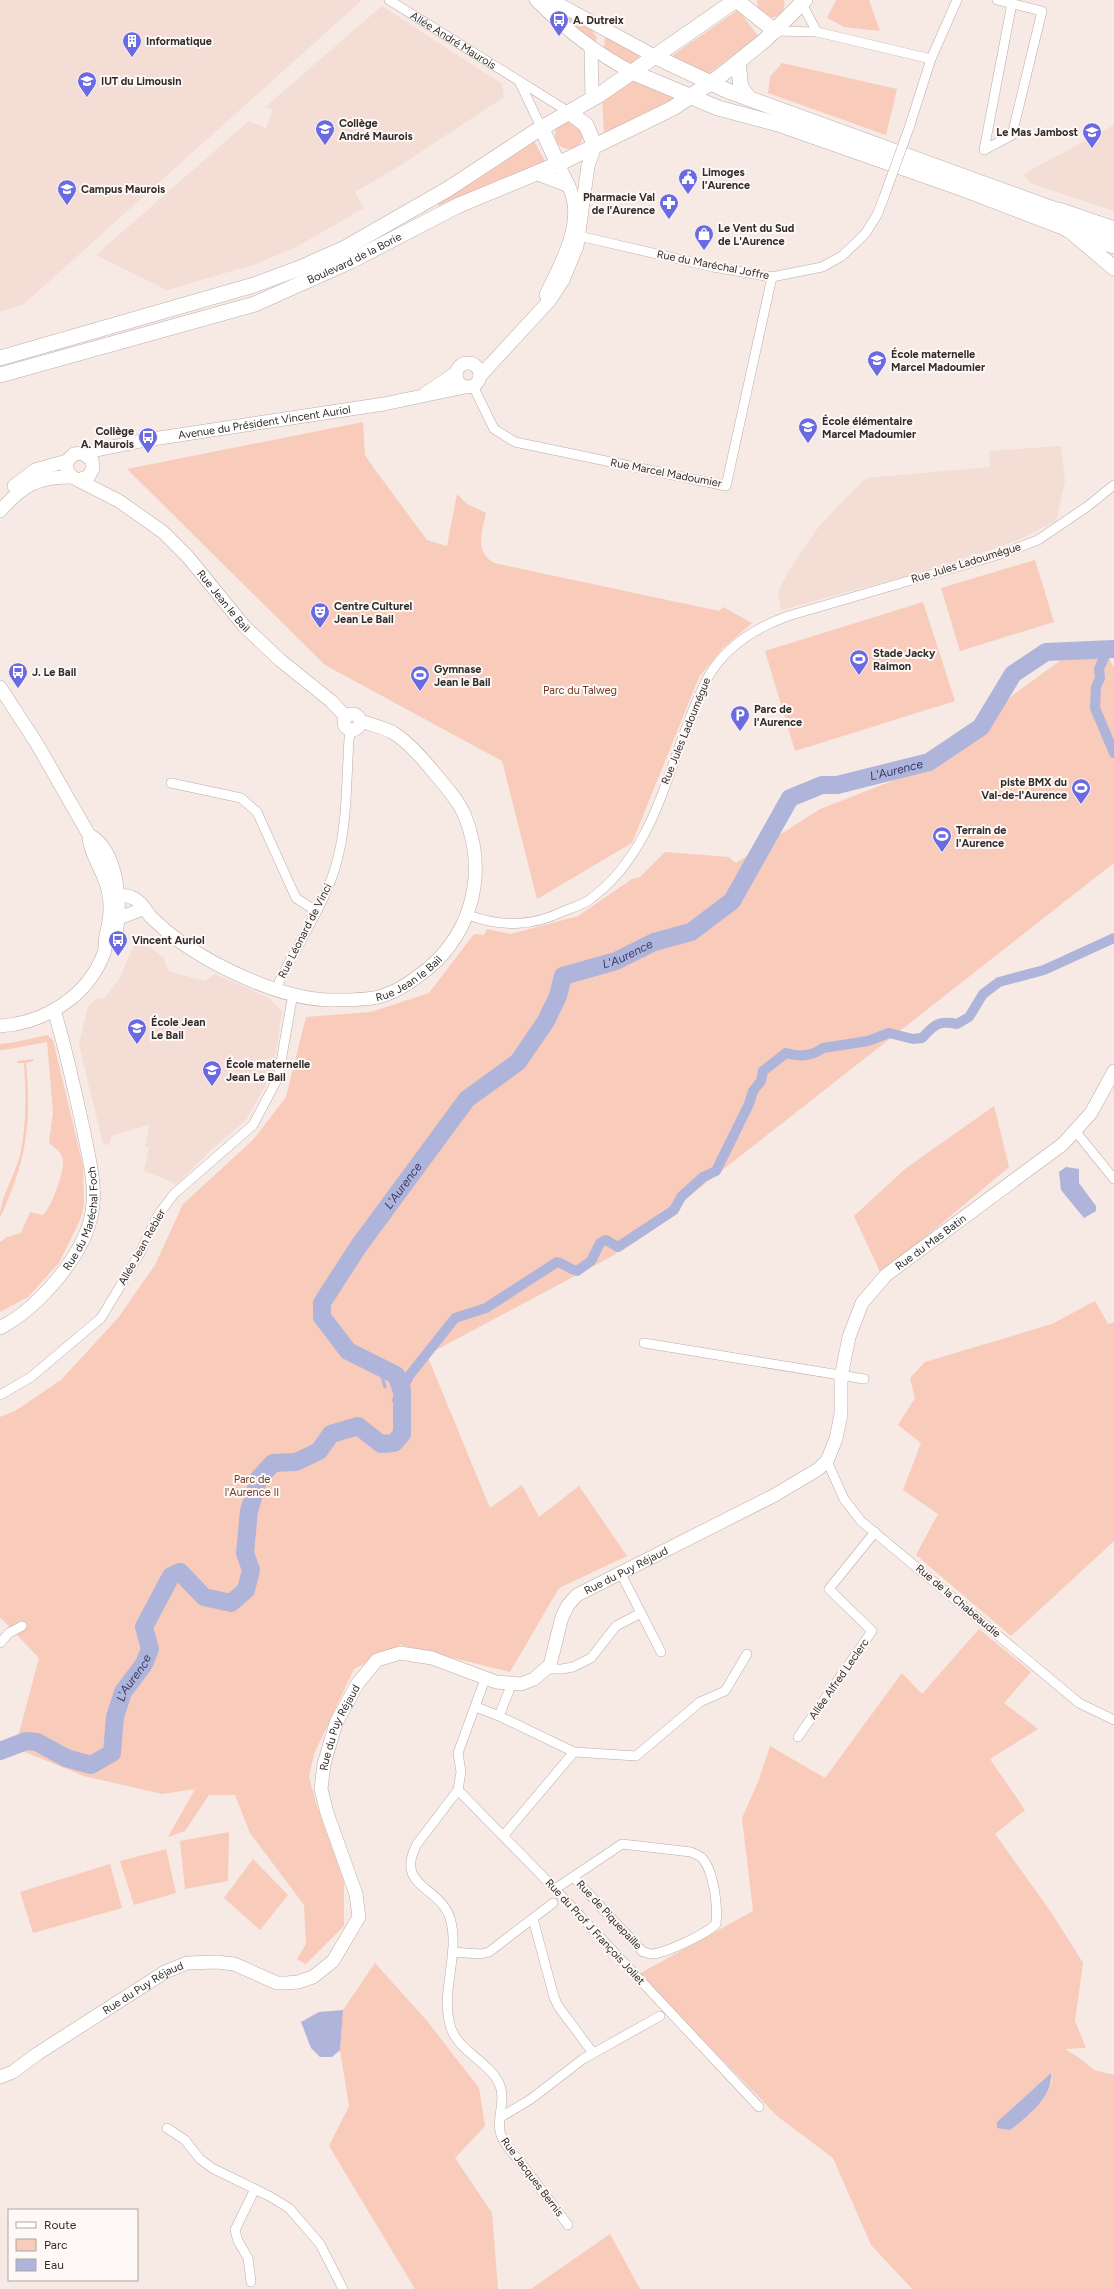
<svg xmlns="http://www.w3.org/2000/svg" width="1114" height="2289" font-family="Figtree,sans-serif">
  <rect width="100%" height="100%" fill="#f7e9e4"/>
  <g fill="#f3ddd5">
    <path d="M0,0h362l-338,304 -24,8z"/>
    <path d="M382,6l120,78 2,13 -103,68 -46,27 9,16 -68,39 -40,17 -89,26 -71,-35 153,-134 17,7 7,-18 -8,-3z"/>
    <path d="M1114,125v86l-84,-28 -6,-9z"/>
    <path d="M1061,446l4,36 -9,39 -38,19 -28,10 -98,30 -111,30 -3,-18 10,-20 32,-47 46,-47 124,-11 -1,-16z"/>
    <path d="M135,943h10l19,15 4,13 37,10 10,-7 54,24 13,13 -9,61 -27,48 -33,28 -36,36 -33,-13 5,-23 -4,-2 4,-20 -1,-1 -36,11 -3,9 -6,-1 -24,-100 9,-37 7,-8 10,-1 14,-19z"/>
  </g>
  <g fill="#f8cbbb" fill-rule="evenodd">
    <path d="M757,0h27c2,10 -4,17 -14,18l-12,-7z"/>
    <path d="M836,0h33l11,31 -36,-4 -17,-9z"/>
    <path d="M553,6l39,24 5,8 -2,7 -44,-36z"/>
    <path d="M738,10l20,26 -51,39 -35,-16 1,-4z"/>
    <path d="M605,36l34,18v4l-10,7 -25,-15z"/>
    <path d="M782,63l115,26 -11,46 -118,-42 2,-16z"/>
    <path d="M636,79l36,16 1,4 -69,34 -2,-35z"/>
    <circle cx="569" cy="135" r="14"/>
    <path d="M534,141l11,20 -106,45 -2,-3z"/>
    <path d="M363,422l2,33 8,12 54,73 20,6 10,-52 10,10 19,9c-4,19 -12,38 8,50l225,48 4,-4 29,16 -30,26 -23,28 -67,166 -95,56 -35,-138 -177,-96 -198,-196z"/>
    <path d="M1035,560l19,62 -94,29 -19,-63z"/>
    <path d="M923,602l32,99 -160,50 -30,-100z"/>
    <path d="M1108,656l6,12v195l-500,392 -187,100 63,153 32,-23 17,32 40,-31 48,70 -68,32 -49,84 -109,-27 -47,24 -40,85 -5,23 7,26 28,79v44l-38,38 -9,-5 9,-15 -2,-39 -54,-72 -15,-38h-26l-24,36 -17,6 27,-48 -33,5 -78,-18 -69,-28 24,-90 -39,-41v-200l15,-6 46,-31 57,-62 37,-53 28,-61 70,-64 33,-43 20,-80 65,-5 58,-19 45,-59 10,1 3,-6 24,5 67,-18 54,-37 8,-2 25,-25 64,5 7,6 84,-54 121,-47 72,-67 48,-35z"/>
    <path d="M47,1035l6,5 30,126 1,40 -4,14 -21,43 -31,34 -28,15v-70l7,-5 14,-4 9,-21 12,3c8,-3 23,-45 21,-55 -1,-8 -8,-12 -14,-17l4,-31 -6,-70 -43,8h-4v-6l16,-2z"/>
    <path d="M33,1059l1,2 -8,2c6,61 0,99 -26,155 0,-21 15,-42 20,-63 7,-31 6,-61 4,-92h-7v-2z"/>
    <path d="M994,1106l15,61 -128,107 -27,-58 51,-47z"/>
    <path d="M1095,1301l13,23 6,-2v219l-103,95 -95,-81 22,-41 -35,-24 18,-47 -23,-18 17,-27 -5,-20 15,-16 127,-38z"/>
    <path d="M979,1629l52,43 -27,31 34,26 -48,30 35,51 -30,24 56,78 32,51 -8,58 11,27 -21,1 13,8 16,13 20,5v214h-202l-41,-44 -38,-87 -56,-42 -138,-142 114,-63 -11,-93 16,-36 12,-36 55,32 77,-105 20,21zM1051,2073l1,9 -22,32 -33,8z"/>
    <path d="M229,1832l-1,49 -43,8 -5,-48z"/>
    <path d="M166,1849l10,44 -42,12 -14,-44z"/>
    <path d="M253,1859l35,36 -28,35 -36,-32z"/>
    <path d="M110,1864l12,44 -89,25 -13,-41z"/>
    <path d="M375,1963l52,58 52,67 6,38 -30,32 37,55 6,76h-83l-86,-143 20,-40 -9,-56 3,-40z"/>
    <path d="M610,2234l30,55h-109z"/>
  </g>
  <g fill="#afb4db">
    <path d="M1066,1167l13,2v14l17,23v5l-12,7 -23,-28 -2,-18z"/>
    <path d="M343,2010l-3,40 -8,7h-12l-9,-9 -10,-26 18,-10z"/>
    <path d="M1051,2073c2,24 -24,44 -41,57l-13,-2v-6z"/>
  </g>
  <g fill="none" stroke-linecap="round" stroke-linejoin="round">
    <g stroke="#afb4db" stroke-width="3">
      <path d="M379,1366l6,21"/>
      <path d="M393,1400l8,8"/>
    </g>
    <g stroke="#afb4db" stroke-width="10">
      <path d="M1107,651l-8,18 1,9 -4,9 -1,21 19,45"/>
      <path d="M402,1391l7,-15 46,-58 31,-10 71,-46c8,2 12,7 20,9l14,-10 9,-18 6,-3 12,7 56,-37 7,-13 22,-20 13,-6 33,-67 4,-13 8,-10 2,-10 23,-18c13,4 25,4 37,-5l45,-7 21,-8 24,6 9,-1c12,-13 16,-18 35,-14l12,-7 14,-23 16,-12 45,-12 70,-32"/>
    </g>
    <path stroke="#afb4db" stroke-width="18" id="s1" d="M0,1751l26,-10 11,1 29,16 25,7 21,-12 3,-36 8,-25 21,-28 6,-15 -6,-22 27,-51 9,-4 24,25 27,6 15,-13 5,-20 -6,-17 4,-42 10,-33 14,-15 23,-1 23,-11 12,-17 27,-8 23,18 13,-1 8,-9v-43l-6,-16 -48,-24 -26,-34v-14l36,-56 109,-148 51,-37 28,-41 12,-25 5,-20 53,-15 38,-19 37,-10 41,-31 58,-103 32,-13h15l92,-23 52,-35 32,-53 33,-22 68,-3"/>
    <g stroke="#baada8" stroke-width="10">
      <g id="street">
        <path id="s2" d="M389,0l180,112"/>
        <path d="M997,0l45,11 -30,124 -28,15 28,-147"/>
        <path d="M802,4l15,28"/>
        <path d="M775,31l42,1 114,27"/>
        <path d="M519,81l23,48"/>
        <path d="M909,128l22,-69 26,-59"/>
        <path d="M579,236l134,31 59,10 50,-10 20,-11 23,-22 12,-19 7,-18"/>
        <path d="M473,386l21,43 21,13 211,44 46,-209"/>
        <path d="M171,783l70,15 16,14 39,86 20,13"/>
        <path d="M468,915c34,12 63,12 96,-4 8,-3 18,-6 25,-11 72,-51 80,-148 118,-221 18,-33 48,-51 81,-63l213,-62 37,-14 50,-34 26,-21"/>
        <path d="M276,989c16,-37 41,-71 55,-109 17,-44 15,-95 18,-141l2,-9"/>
        <path d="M1076,1132l38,47"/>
        <path d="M644,1343l220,36"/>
        <path d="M0,1395l31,-18 70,-59 39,-65 18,-38 16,-21 79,-69 25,-47 15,-84"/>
        <path d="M827,1461l17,38 17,22 218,182 35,17"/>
        <path d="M641,1613l20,39"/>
        <path d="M0,1643l9,-10 13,-7"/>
        <path d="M545,1669h17l11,-2 18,-9 25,-32 25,-13 -21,-41"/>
        <path d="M485,1679l-27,74 3,19 -3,18 -41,54c-23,43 23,42 33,74 10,34 -8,70 -1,103 5,29 37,38 49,60 10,19 -3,37 3,54 3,10 13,19 19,27 16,21 32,42 48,63"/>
        <path d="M476,1707l23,9 75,36 62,4 64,-54 25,-11 22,-37"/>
        <path d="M499,1716l10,-25 1,-6"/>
        <path d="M798,1737l74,-106 -43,-42 46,-57"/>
        <path d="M458,1790l97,99 204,218"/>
        <path d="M504,1835l70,-83"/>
        <path d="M555,1889l67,-45 69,8c4,2 8,3 11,6 12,13 16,49 14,66 -10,10 -50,29 -64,30 -3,0 -6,-2 -9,-2l-69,-74"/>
        <path d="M533,1919l21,78 4,9 35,47"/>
        <path d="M452,1952l29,2 8,-2 64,-49"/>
        <path d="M501,2117l30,-18 52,-40 77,-43"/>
        <path d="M167,2128l18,12 15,19 12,9 57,28 20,12 31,36 23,45"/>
        <path d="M251,2282l-3,-24 -10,-17 -3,-11 20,-41"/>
      </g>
    </g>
    <g stroke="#baada8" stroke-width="14">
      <g id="secondary">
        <path d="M536,0c28,28 61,54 96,72"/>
        <path d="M551,0l105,57"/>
        <path d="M591,47l1,52"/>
        <path d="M535,173l34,13"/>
        <path d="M546,295c13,-28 35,-65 27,-97 -3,-12 -10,-23 -15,-34"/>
        <circle cx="468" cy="375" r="12"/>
        <path d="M480,376l70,-76 13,-20 14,-34 11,-80 7,-20"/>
        <path d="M426,393l30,-20"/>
        <path id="s3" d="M82,453l64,-13 238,-36 81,-17"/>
        <path id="s4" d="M78,480l11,-4 4,-8 -1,-8 -10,-7 -8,1 -7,7v9l5,7 47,24 44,31 25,25 56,69 36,34 51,41 15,16"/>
        <path d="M14,486l21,-16 32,-9"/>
        <path d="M0,511c22,-25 38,-35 72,-34"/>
        <path d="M0,687l37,57 52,91c0,18 15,36 19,55 4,15 2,30 -2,45 -1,6 0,13 -2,18 -16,43 -59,70 -104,73"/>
        <circle cx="352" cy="722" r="8"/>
        <path d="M91,836c27,16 32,72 24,100"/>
        <path id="s5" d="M109,897c9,-2 18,-3 26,2 8,5 10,10 15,17 5,5 11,10 15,14 40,33 117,71 169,70 14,0 31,0 44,-3 13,-3 29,-12 39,-20 53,-37 72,-100 48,-161 -6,-15 -19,-29 -29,-41 -12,-15 -27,-33 -44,-43 -9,-5 -21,-7 -31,-11"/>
        <path d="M119,918l21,-8"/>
        <path id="s6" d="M0,1328c38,-20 85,-73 92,-116 5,-27 -4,-57 -9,-84 -9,-40 -17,-79 -29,-118"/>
        <path id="s7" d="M0,2077l13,-5 24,-18 128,-82 22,-9 30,-1 17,2 43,19h9l12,-1 15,-5 20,-16 26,-44 -3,-23 -29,-81 -6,-24 3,-25 12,-41 22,-40 19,-23 23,-7 32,5 64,24 25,2 13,-5 16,-14 12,-48 6,-12 9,-10 196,-99 44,-26 10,-9 9,-22 5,-25v-37l8,-40 13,-34 24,-28 177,-131 28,-31 23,-42"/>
      </g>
    </g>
    <g stroke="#baada8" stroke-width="16">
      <g id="primary">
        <path d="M736,0l39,31"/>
        <path d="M656,57l72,34 331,120"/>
        <path d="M738,62l3,26 8,10"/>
        <path d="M632,72l86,36 60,16 188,66 102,39 46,39"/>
        <path d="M569,112l17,13 9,21"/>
        <path d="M542,129l16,35"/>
        <path d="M0,358l254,-73 46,-17 45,-20 103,-59 85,-56 66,-38 137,-95"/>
        <path id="s8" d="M0,375l255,-71 96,-43 106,-55 101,-42 115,-56 46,-31 46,-37 40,-40"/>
      </g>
    </g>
    <g stroke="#baada8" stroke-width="18">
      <g id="highway">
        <path d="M1059,211l55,19"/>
        <path d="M1068,229l46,16"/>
      </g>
    </g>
    <use href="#street" stroke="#fff" stroke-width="9"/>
    <use href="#secondary" stroke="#fff" stroke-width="13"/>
    <use href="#primary" stroke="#fff" stroke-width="15"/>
    <use href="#highway" stroke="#fff" stroke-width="17"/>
    <g stroke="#baada8" stroke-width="10" stroke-linecap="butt">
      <path id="street-bridge" d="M884,197l25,-69"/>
    </g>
    <use href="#street-bridge" stroke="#fff" stroke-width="9"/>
  </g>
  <defs>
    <g id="bus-pin" transform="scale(1)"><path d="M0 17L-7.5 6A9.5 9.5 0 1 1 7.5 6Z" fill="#6a6ae3" stroke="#fef8f6"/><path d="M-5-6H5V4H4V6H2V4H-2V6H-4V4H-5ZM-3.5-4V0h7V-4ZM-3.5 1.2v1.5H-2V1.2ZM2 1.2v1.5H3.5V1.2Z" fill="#fff"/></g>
    <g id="building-pin" transform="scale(1)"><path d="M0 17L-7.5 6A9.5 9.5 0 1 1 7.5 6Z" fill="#6a6ae3" stroke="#fef8f6"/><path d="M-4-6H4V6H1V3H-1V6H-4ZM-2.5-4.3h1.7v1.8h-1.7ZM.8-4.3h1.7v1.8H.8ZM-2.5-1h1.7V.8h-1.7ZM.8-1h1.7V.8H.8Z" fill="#fff"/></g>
    <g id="university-pin" transform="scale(1)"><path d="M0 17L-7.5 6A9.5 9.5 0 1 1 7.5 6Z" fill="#6a6ae3" stroke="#fef8f6"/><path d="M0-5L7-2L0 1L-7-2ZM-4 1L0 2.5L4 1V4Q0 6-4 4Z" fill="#fff"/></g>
    <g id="school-pin" transform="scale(1)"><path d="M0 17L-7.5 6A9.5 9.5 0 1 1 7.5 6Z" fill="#6a6ae3" stroke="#fef8f6"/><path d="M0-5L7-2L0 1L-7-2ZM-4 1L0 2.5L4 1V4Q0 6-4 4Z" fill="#fff"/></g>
    <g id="civic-pin" transform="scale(1)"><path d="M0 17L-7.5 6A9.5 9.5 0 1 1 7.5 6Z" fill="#6a6ae3" stroke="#fef8f6"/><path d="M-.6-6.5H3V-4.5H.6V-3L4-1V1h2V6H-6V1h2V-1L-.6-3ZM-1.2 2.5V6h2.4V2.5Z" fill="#fff"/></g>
    <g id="pharmacy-pin" transform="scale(1)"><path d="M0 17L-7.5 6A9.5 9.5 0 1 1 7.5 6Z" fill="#6a6ae3" stroke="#fef8f6"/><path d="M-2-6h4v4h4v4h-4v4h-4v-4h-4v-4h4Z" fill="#fff"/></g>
    <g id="shop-pin" transform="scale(1)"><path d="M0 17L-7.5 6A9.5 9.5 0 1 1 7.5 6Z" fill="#6a6ae3" stroke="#fef8f6"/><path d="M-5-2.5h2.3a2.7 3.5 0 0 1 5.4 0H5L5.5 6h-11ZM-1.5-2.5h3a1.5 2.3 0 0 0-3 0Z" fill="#fff"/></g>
    <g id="theatre-pin" transform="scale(1)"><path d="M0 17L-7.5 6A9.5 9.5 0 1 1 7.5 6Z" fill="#6a6ae3" stroke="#fef8f6"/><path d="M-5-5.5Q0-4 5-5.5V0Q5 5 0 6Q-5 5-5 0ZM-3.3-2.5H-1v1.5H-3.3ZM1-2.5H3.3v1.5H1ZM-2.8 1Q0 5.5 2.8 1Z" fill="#fff"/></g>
    <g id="stadium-pin" transform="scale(1)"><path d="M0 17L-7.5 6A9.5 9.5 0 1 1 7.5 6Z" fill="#6a6ae3" stroke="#fef8f6"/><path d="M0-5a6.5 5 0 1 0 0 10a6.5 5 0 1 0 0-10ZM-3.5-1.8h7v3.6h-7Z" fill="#fff"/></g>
    <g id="parking-pin" transform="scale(1)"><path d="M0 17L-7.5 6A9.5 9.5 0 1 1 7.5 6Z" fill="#6a6ae3" stroke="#fef8f6"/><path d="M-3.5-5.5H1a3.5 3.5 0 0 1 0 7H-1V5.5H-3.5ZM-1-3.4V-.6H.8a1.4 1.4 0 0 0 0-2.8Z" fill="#fff"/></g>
  </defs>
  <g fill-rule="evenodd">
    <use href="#bus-pin" x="559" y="20"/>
    <use href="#building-pin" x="132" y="41"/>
    <use href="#university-pin" x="87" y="81"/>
    <use href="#school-pin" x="325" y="129"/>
    <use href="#school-pin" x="1092" y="132"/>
    <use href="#civic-pin" x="688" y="178"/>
    <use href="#university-pin" x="67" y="189"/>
    <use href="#pharmacy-pin" x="669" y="203"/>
    <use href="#shop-pin" x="704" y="234"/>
    <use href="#school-pin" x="877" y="360"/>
    <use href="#school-pin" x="808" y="427"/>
    <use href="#bus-pin" x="148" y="437"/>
    <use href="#theatre-pin" x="320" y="612"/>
    <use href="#stadium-pin" x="859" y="659"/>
    <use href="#bus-pin" x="18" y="672"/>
    <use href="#stadium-pin" x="420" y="675"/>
    <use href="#parking-pin" x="740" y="715"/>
    <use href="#stadium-pin" x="1081" y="788"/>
    <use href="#stadium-pin" x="942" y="836"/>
    <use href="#bus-pin" x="118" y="940"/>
    <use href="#school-pin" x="137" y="1028"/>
    <use href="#school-pin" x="212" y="1070"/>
  </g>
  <g text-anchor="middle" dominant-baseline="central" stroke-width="4" stroke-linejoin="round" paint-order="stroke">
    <g font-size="11" font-weight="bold" fill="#312c2a" stroke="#fef8f6" text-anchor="start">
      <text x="573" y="20">A. Dutreix</text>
      <text x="146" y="41">Informatique</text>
      <text x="101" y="81">IUT du Limousin</text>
      <text x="339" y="123">Collège<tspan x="339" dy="13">André Maurois</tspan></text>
      <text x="1078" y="132" text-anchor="end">Le Mas Jambost</text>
      <text x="702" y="172">Limoges<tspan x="702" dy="13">l'Aurence</tspan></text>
      <text x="81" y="189">Campus Maurois</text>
      <text x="655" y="197" text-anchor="end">Pharmacie Val<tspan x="655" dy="13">de l'Aurence</tspan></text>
      <text x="718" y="228">Le Vent du Sud<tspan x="718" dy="13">de L'Aurence</tspan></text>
      <text x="891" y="354">École maternelle<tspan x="891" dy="13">Marcel Madoumier</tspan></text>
      <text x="822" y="421">École élémentaire<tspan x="822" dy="13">Marcel Madoumier</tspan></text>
      <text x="134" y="431" text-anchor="end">Collège<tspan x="134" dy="13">A. Maurois</tspan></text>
      <text x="334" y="606">Centre Culturel<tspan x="334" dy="13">Jean Le Bail</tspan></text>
      <text x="873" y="653">Stade Jacky<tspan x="873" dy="13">Raimon</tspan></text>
      <text x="434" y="669">Gymnase<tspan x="434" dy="13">Jean le Bail</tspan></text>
      <text x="32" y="672">J. Le Bail</text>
      <text x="754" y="709">Parc de<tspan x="754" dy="13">l'Aurence</tspan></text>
      <text x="1067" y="782" text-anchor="end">piste BMX du<tspan x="1067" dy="13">Val-de-l'Aurence</tspan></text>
      <text x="956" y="830">Terrain de<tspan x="956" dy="13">l'Aurence</tspan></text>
      <text x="132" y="940">Vincent Auriol</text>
      <text x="151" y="1022">École Jean<tspan x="151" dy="13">Le Bail</tspan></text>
      <text x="226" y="1064">École maternelle<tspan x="226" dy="13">Jean Le Bail</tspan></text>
    </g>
    <g font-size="11" fill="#312c2a" stroke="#fef8f6">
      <text stroke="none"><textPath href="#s2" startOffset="76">Allée André Maurois</textPath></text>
      <text stroke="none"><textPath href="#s8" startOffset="374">Boulevard de la Borie</textPath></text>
      <text transform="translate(713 265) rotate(11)">Rue du Maréchal Joffre</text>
      <text stroke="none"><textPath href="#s3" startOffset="185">Avenue du Président Vincent Auriol</textPath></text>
      <text transform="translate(666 473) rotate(11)">Rue Marcel Madoumier</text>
      <text transform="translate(966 563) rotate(-17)">Rue Jules Ladoumégue</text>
      <text stroke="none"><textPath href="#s4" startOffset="275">Rue Jean le Bail</textPath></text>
      <text transform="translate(686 731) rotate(-68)">Rue Jules Ladoumégue</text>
      <text transform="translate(305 931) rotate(-63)">Rue Léonard de Vinci</text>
      <text stroke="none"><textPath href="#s5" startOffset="336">Rue Jean le Bail</textPath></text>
      <text stroke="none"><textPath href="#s6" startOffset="143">Rue du Maréchal Foch</textPath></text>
      <text stroke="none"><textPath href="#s7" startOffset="1506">Rue du Mas Batin</textPath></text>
      <text transform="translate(142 1247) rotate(-61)">Allée Jean Rebier</text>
      <text stroke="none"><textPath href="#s7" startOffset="1021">Rue du Puy Réjaud</textPath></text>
      <text transform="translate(958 1601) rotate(40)">Rue de la Chabeaudie</text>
      <text transform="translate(839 1679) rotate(-55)">Allée Alfred Leclerc</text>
      <text stroke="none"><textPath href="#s7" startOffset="626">Rue du Puy Réjaud</textPath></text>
      <text transform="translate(609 1915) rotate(47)">Rue de Piquepaille</text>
      <text transform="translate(595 1932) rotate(47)">Rue du Prof J François Joliet</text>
      <text stroke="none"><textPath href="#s7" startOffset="169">Rue du Puy Réjaud</textPath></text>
      <text transform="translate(532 2177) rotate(53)">Rue Jacques Bernis</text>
    </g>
    <g font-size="11" fill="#733a25" stroke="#fef8f6">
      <text x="580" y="690">Parc du Talweg</text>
      <text x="252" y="1479">Parc de<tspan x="252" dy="13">l'Aurence II</tspan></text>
    </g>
    <g font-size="12" font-style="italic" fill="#393b6f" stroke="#fef8f6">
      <text stroke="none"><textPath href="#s1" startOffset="1694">L'Aurence</textPath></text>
      <text stroke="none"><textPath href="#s1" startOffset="1346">L'Aurence</textPath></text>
      <text stroke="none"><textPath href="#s1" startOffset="1009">L'Aurence</textPath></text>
      <text stroke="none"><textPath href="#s1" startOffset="202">L'Aurence</textPath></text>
    </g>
  </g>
  <rect x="8" y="2209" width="130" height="72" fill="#fef8f6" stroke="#aca6a4"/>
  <rect x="16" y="2222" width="20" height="6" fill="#ffffff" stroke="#aca6a4"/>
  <text x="44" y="2229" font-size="12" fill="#312c2a">Route</text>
  <rect x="16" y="2239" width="20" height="12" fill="#f8cbbb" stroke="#aca6a4"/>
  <text x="44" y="2249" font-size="12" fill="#312c2a">Parc</text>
  <rect x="16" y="2259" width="20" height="12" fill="#afb4db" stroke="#aca6a4"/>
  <text x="44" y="2269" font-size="12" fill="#312c2a">Eau</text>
</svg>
